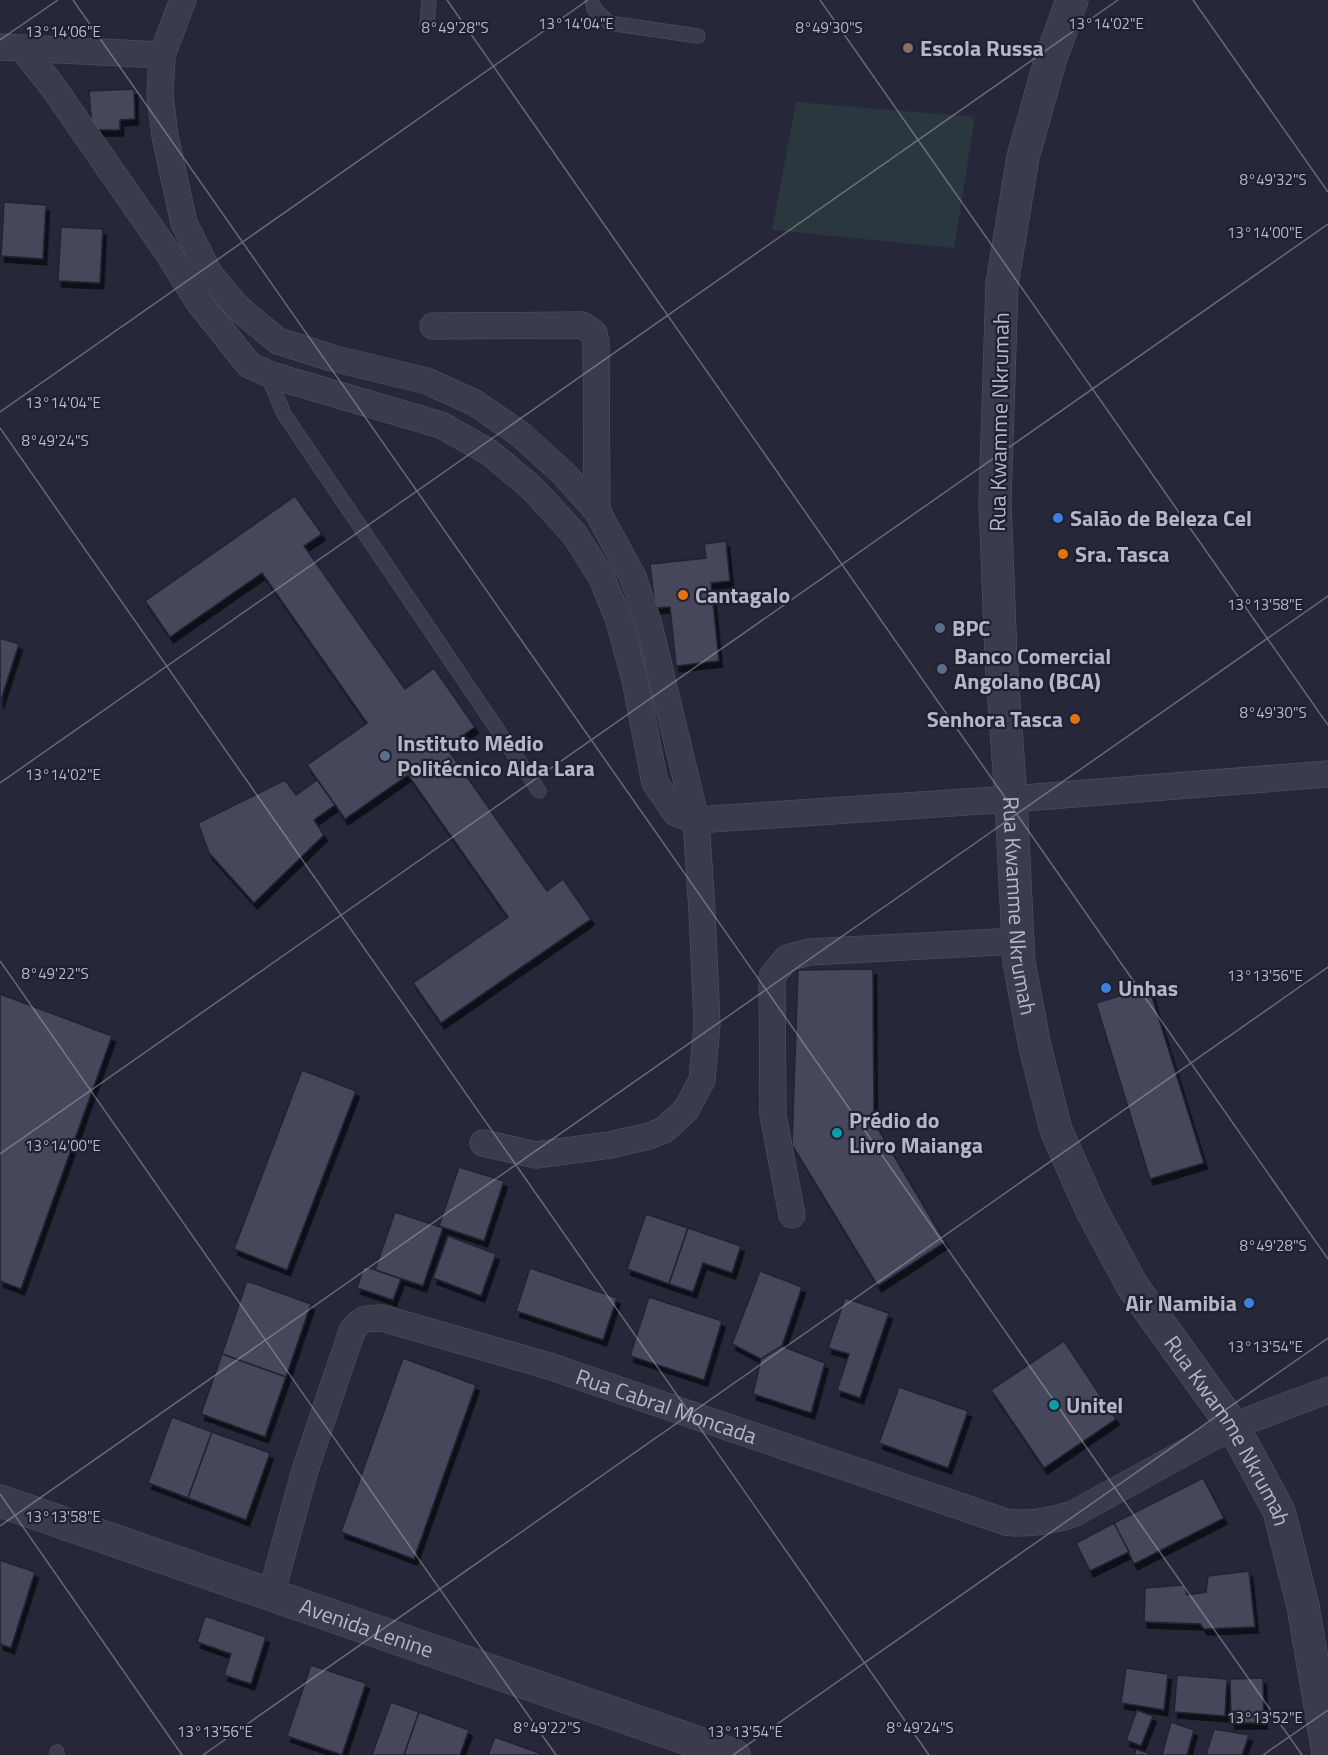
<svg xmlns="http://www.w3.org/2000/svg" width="1328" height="1755" font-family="'Titillium Web',sans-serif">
  <defs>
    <filter id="shadow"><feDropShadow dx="3.5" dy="6" stdDeviation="0" flood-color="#0009"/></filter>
  </defs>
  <rect width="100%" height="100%" fill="#26283a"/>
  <path fill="#2b373f" d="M796,102l179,15 -21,131 -182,-18z"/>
  <g fill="#46475c" stroke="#212232" stroke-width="1.5" filter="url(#shadow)">
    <path d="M134,89l1,30 -15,1v10h-28l-3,-39z"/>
    <path d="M4,202l42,3 -3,54 -42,-3z"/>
    <path d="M61,227l42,2 -3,54 -42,-2z"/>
    <path d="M295,496l27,38 -18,12 101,143 29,-21 41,59 -29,20 101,144 16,-12 28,40 -150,104 -28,-40 95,-66 -100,-142 -63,44 -38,-54 60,-42 -105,-150 -92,64 -25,-36z"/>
    <path d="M726,541l4,40 -19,2 8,78 -43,5 -6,-59 -15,1 -5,-44 56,-6 -2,-14z"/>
    <path d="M0,638l19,6 -19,59z"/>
    <path d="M285,780l11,15 21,-15 18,25 -21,15 10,15 -70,68 -45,-50 -11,-30z"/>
    <path d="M873,969l1,153 71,120 -67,44 -86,-141 6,-175z"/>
    <path d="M1149,987l55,176 -54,16 -54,-176z"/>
    <path d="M0,994l112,42 -91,253 -21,-8z"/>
    <path d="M302,1070l54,21 -69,179 -53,-21z"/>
    <path d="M459,1167l45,14 -20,60 -45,-15z"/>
    <path d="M395,1212l48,16 -20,58 -48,-16z"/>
    <path d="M646,1214l42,14 -19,56 -42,-15z"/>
    <path d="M688,1228l53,18 -9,27 -29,-10 -10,29 -24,-8z"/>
    <path d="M448,1236l48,18 -15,42 -48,-18z"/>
    <path d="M364,1266l37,13 -8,21 -36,-12z"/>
    <path d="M530,1268l87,30 -14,42 -87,-29z"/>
    <path d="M760,1271l42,16 -20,59 -21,13 -29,-15z"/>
    <path d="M247,1281l64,23 -25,73 -64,-23z"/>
    <path d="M649,1297l73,24 -18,59 -74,-24z"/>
    <path d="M845,1298l44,15 -29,85 -23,-8 12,-36 -21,-6z"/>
    <path d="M1064,1341l52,78 -72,49 -53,-78z"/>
    <path d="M782,1346l43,17 -14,50 -58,-19 8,-35z"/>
    <path d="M222,1354l64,23 -21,60 -64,-23z"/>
    <path d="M403,1358l73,27 -62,174 -73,-27z"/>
    <path d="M899,1387l69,24 -20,57 -69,-25z"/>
    <path d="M172,1417l40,15 -24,66 -40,-15z"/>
    <path d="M212,1432l58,21 -24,67 -58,-22z"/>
    <path d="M1203,1478l21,40 -90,46 -20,-41z"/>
    <path d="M1114,1523l15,29 -39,19 -14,-28z"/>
    <path d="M0,1560l35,12 -24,76 -11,-4z"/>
    <path d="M1249,1571l6,56 -51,2 -4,-5 -56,-2 1,-34 39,-3 3,10 19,-3 2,-16z"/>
    <path d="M205,1616l61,21 -15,47 -27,-9 7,-21 -34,-12z"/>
    <path d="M311,1665l55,18 -24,72 -55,-19z"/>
    <path d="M1126,1668l42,6 -4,36 -43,-7z"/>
    <path d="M1177,1675l50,4 -2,37 -51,-4z"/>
    <path d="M1263,1678l1,45h-33l-1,-44z"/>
    <path d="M391,1702l28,10 -15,43h-32z"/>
    <path d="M1137,1710l16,6 -12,30 -15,-6z"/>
    <path d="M419,1712l50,18 -9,25h-56z"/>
    <path d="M1171,1722l23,8 -7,25h-25z"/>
    <path d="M1214,1729l35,6 -7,20h-36z"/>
    <path d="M495,1737l44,16v2h-51z"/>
    <path d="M1136,1749l18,6h-20z"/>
  </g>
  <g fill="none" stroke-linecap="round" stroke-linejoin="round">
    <g stroke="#555666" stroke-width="15">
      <g id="service">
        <path d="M592,0l2,9 15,14 89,13"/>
        <path d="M427,24l2,-24"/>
        <path d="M267,374l17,40 255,377"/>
        <path d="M57,1755v-3"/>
      </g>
    </g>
    <g stroke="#555666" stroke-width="27">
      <g id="minor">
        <path d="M183,0l-21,55 -2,40 5,41 19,87 25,50 29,35 40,33 54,17 95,23 48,22 45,31 43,39 34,38 36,66 15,44 48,199 6,91 5,113 -5,56 -16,30 -22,20 -15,6 -39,9 -74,10 -53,-12"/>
        <path d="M0,47l162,8"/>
        <path d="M22,48l31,39 115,166 30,48 51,64 25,11 167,49 48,27 44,37 42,46 27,43 17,43 16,59 20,103 21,30 20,7 315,-21 317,-25"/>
        <path d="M433,326l149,-1 12,8 2,9 1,169"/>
        <path d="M792,1215l-19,-100 -1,-139 15,-18 22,-6 209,-11"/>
        <path id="s1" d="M271,1595l34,-125 47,-139c9,-13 14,-13 30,-13l167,48 457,156c25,3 43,-1 67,-8l160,-88 95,-36"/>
      </g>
    </g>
    <g stroke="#555666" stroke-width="33">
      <g id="tertiary">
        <path id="s2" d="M1072,0l-22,61 -27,96 -21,127 -7,217 6,158 10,140 8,163 16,85 21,83 35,79 42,78 100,139 46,85 24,95 25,147"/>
        <path id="s3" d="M0,1501l734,254"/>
      </g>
    </g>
    <use href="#service" stroke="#3a3b4b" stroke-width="14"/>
    <use href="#minor" stroke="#3a3b4b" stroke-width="26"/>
    <use href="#tertiary" stroke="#3a3b4b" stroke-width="32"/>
  </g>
  <path fill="none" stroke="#b6b6c6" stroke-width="1.5" stroke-opacity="0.45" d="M73,0l1229,1755M447,0l881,1259M820,0l508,725M1193,0l135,192M0,40l58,-40M0,412l588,-412M0,428l929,1327M0,783l1118,-783M0,961l556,794M0,1154l1328,-930M0,1494l182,261M0,1526l1328,-930M203,1755l1125,-788M733,1755l595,-417M1263,1755l65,-45"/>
  <circle fill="#8d6e63" stroke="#1f2030" stroke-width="2" cx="908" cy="48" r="6"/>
  <g fill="#3f7fe0" stroke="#1f2030" stroke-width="2">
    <circle cx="1058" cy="518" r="6"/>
    <circle cx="1106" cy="988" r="6"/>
    <circle cx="1249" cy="1303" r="6"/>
  </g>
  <g fill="#e8710a" stroke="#1f2030" stroke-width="2">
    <circle cx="1063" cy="554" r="6"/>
    <circle cx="683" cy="595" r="6"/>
    <circle cx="1075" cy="719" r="6"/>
  </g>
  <g fill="#5c6f8a" stroke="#1f2030" stroke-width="2">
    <circle cx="940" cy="628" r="6"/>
    <circle cx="942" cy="669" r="6"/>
    <circle cx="385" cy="756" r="6"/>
  </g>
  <g fill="#0f9aa8" stroke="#1f2030" stroke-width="2">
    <circle cx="837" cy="1133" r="6"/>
    <circle cx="1054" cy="1405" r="6"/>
  </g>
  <g text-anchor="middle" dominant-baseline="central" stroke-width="4.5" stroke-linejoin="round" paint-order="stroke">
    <g font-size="22" font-weight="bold" fill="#b6b6c6" stroke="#1f2030" text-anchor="start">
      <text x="920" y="48">Escola Russa</text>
      <text x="1070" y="518">Salão de Beleza Cel</text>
      <text x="1075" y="554">Sra. Tasca</text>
      <text x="695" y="595">Cantagalo</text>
      <text x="952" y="628">BPC</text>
      <text x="954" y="656">Banco Comercial<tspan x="954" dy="25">Angolano (BCA)</tspan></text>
      <text x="1063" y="719" text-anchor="end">Senhora Tasca</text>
      <text x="397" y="743">Instituto Médio<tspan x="397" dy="25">Politécnico Alda Lara</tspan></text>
      <text x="1118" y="988">Unhas</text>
      <text x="849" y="1120">Prédio do<tspan x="849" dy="25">Livro Maianga</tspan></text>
      <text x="1237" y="1303" text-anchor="end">Air Namibia</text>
      <text x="1066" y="1405">Unitel</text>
    </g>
    <g font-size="22" fill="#b6b6c6" stroke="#1f2030">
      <text transform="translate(999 422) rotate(-89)">Rua Kwamme Nkrumah</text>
      <text stroke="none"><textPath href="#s2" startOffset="916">Rua Kwamme Nkrumah</textPath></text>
      <text stroke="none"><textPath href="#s1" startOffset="609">Rua Cabral Moncada</textPath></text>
      <text stroke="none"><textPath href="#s2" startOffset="1492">Rua Kwamme Nkrumah</textPath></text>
      <text stroke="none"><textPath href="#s3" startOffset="388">Avenida Lenine</textPath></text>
    </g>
  </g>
  <g font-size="15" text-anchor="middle" fill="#b6b6c6" stroke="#1f2030" stroke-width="4.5" stroke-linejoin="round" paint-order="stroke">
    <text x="576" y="29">13°14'04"E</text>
    <text x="1106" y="29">13°14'02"E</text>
    <text x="455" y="33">8°49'28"S</text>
    <text x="829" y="33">8°49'30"S</text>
    <text x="63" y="37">13°14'06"E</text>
    <text x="1273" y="185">8°49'32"S</text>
    <text x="1265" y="238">13°14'00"E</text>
    <text x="63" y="408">13°14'04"E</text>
    <text x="55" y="446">8°49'24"S</text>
    <text x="1265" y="610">13°13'58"E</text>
    <text x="1273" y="718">8°49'30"S</text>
    <text x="63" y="780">13°14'02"E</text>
    <text x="55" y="979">8°49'22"S</text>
    <text x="1265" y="981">13°13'56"E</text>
    <text x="63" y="1151">13°14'00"E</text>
    <text x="1273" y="1251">8°49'28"S</text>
    <text x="1265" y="1352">13°13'54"E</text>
    <text x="63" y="1522">13°13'58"E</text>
    <text x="1265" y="1723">13°13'52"E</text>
    <text x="547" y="1733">8°49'22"S</text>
    <text x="920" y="1733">8°49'24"S</text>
    <text x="215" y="1737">13°13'56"E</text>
    <text x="745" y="1737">13°13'54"E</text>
  </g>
</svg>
